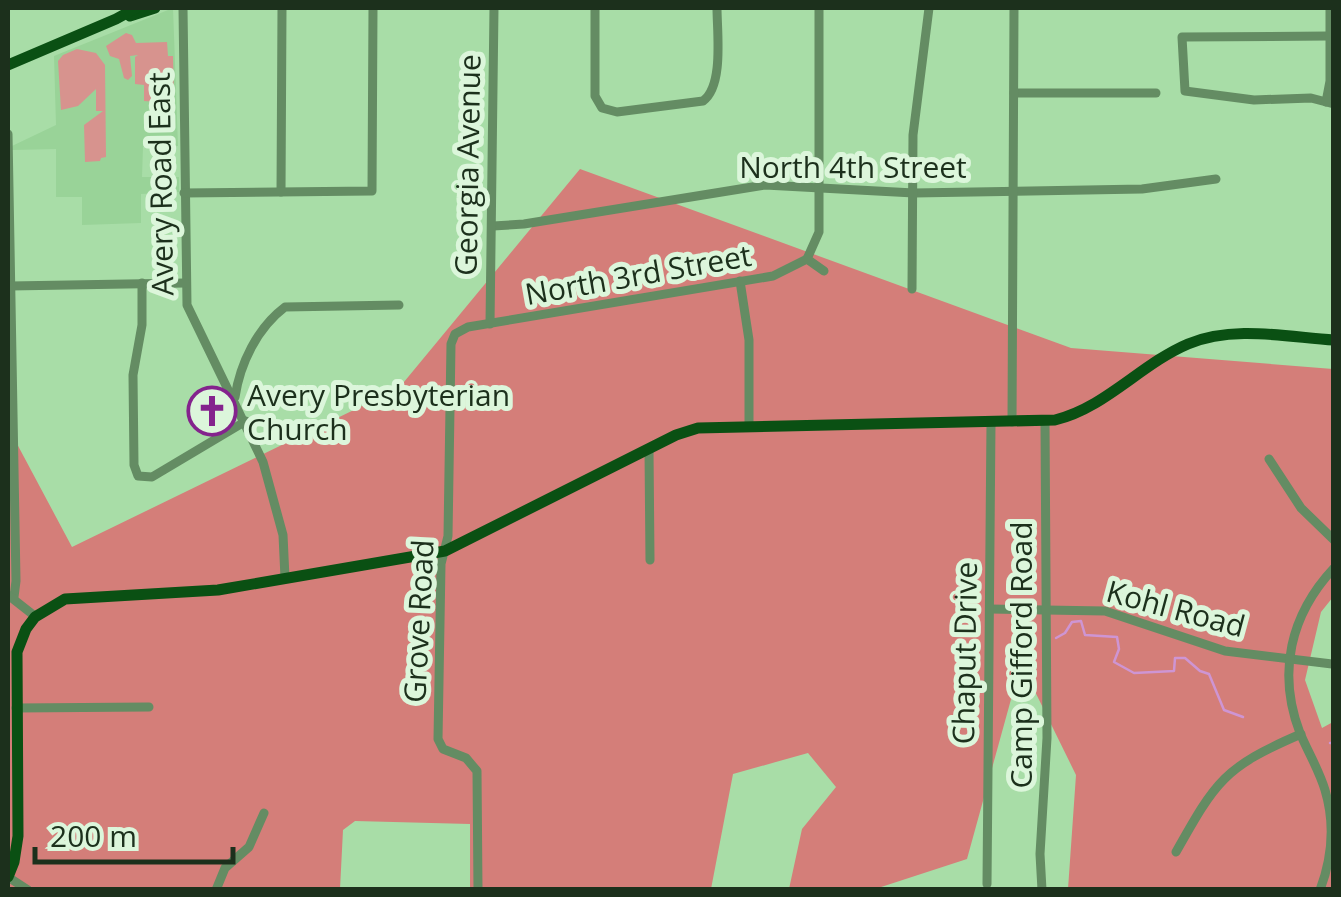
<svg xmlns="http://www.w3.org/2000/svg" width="1341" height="897" font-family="'Open Sans',sans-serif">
  <rect width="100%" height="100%" fill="#a8dda7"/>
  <path fill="#99d398" d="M173,8l5,138 -35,1 -1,30h37v15l-38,2v29l-59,2v-28h-26v-48l-44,1v-4l44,-21 -2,-69z"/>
  <g fill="#d7938e">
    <path d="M126,33l6,2 4,8 31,-1 1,14h5l1,43 -4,4 -26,-2v-16l-9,-1v-27l3,-2 -8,1 2,20 -4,4 -4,-2 -5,-19 -9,-3 -4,-10z"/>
    <path d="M77,49l19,4 9,12 1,92 -5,1 -1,3 -15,1 -1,-37 19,-14h-7v-22l-18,17 -17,4 -3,-49 5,-6z"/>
  </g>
  <path fill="#d47e79" d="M580,169l491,179 262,21v228l-12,15 -16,68 17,48 11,-6v167h-265l8,-114 -55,-112 -54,196 -92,30h-86l13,-60 34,-42 -28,-34 -75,21 -22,115h-241v-65l-115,-3 -12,9 -3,59h-332v-462l64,120 327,-159z"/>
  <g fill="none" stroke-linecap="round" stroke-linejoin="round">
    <g stroke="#ce95d3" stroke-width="2.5">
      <path d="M1056,638l9,-5 7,-11 9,-1 4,14 32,2 2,12 -5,13 20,11 40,-2 1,-13h10l15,13 9,3 15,36 19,7"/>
      <path d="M1330,743h4"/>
    </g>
    <g stroke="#648c63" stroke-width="9">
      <path d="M183,8l4,297 76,157 20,73 2,43"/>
      <path d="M595,8v88l7,12 15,4 86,-11c21,-15 14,-69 14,-93"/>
      <path d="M1329,36l-147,1 3,54 69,9 57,-2 23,6"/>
      <path d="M1014,93h142"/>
      <path d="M1326,102l4,-21v-73"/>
      <path d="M8,134l8,447 -2,16"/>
      <path d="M281,192l1,-184"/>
      <path d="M184,193l188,-2 1,-183"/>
      <path d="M493,226l31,-2 241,-39 149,8 228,-4 74,-10"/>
      <path d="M807,259l12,-27v-224"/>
      <path d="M740,281l9,59v84"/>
      <path d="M142,283v42l-9,50 1,90 4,11 14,1 94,-56"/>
      <path d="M10,286l175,-3"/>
      <path d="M912,289l1,-154 16,-127"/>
      <path d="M490,324l4,-316"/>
      <path d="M235,397c5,-33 22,-69 50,-90l114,-2"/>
      <path d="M1012,422l2,-414"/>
      <path d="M649,450l1,110"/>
      <path d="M1269,459l32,49 33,32"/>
      <path d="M8,595l28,22"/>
      <path d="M990,609l115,2 120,40 107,13"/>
      <path d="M16,708l133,-1"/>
      <path d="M1176,852c40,-71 48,-85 125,-118"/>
      <path d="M8,877l20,13"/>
      <path d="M987,884l4,-461"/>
      <path d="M216,890l9,-22 24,-21 15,-34"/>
      <path d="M478,890l-1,-119 -11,-13 -23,-9 -5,-10 3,-175 7,-28 3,-192 4,-10 13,-7 305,-51 34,-17 17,12"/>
      <path d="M1042,890l-2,-36 7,-116 -2,-316"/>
      <path d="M1320,890c12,-32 15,-67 5,-100 -6,-20 -17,-38 -25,-57 -23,-60 -10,-118 34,-165"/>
    </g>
    <g stroke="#0a5013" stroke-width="11">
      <path d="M130,16l25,-8"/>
      <path d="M8,65l108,-46 20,-11"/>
      <path d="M8,877l6,-15 4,-26 -1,-184 9,-23 9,-12 30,-18 153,-9 227,-39 231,-116 22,-7 357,-8c50,-12 86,-56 133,-76 45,-19 99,-7 146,-4"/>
    </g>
  </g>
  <defs>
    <g id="church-ring" transform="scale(2.5)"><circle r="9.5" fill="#dcf6db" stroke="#84238d" stroke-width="1.5"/><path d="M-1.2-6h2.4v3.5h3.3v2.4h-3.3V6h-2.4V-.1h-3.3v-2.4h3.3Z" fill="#84238d"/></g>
  </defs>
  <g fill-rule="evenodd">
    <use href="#church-ring" x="212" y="411"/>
  </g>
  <g text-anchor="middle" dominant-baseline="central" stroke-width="10" stroke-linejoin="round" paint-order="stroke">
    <g font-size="30" fill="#1c301c" stroke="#dcf6db">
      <text transform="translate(467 165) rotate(-89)">Georgia Avenue</text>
      <text x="853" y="166">North 4th Street</text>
      <text transform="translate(160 184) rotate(-91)">Avery Road East</text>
      <text transform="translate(638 274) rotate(-10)">North 3rd Street</text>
      <text transform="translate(1176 608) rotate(15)">Kohl Road</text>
      <text transform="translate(418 621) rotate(-87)">Grove Road</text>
      <text transform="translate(964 653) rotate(-89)">Chaput Drive</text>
      <text transform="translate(1020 655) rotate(-90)">Camp Gifford Road</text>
    </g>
    <g font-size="30" fill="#1c301c" stroke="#dcf6db" text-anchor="start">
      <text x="247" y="394">Avery Presbyterian<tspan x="247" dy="34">Church</tspan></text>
    </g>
  </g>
  <rect width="1341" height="897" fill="none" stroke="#1c301c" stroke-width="20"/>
  <path d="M35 847v15h198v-15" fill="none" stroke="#1c301c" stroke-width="5"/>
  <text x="50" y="847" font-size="30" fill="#1c301c" stroke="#dcf6db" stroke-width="8" paint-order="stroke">200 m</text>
</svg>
